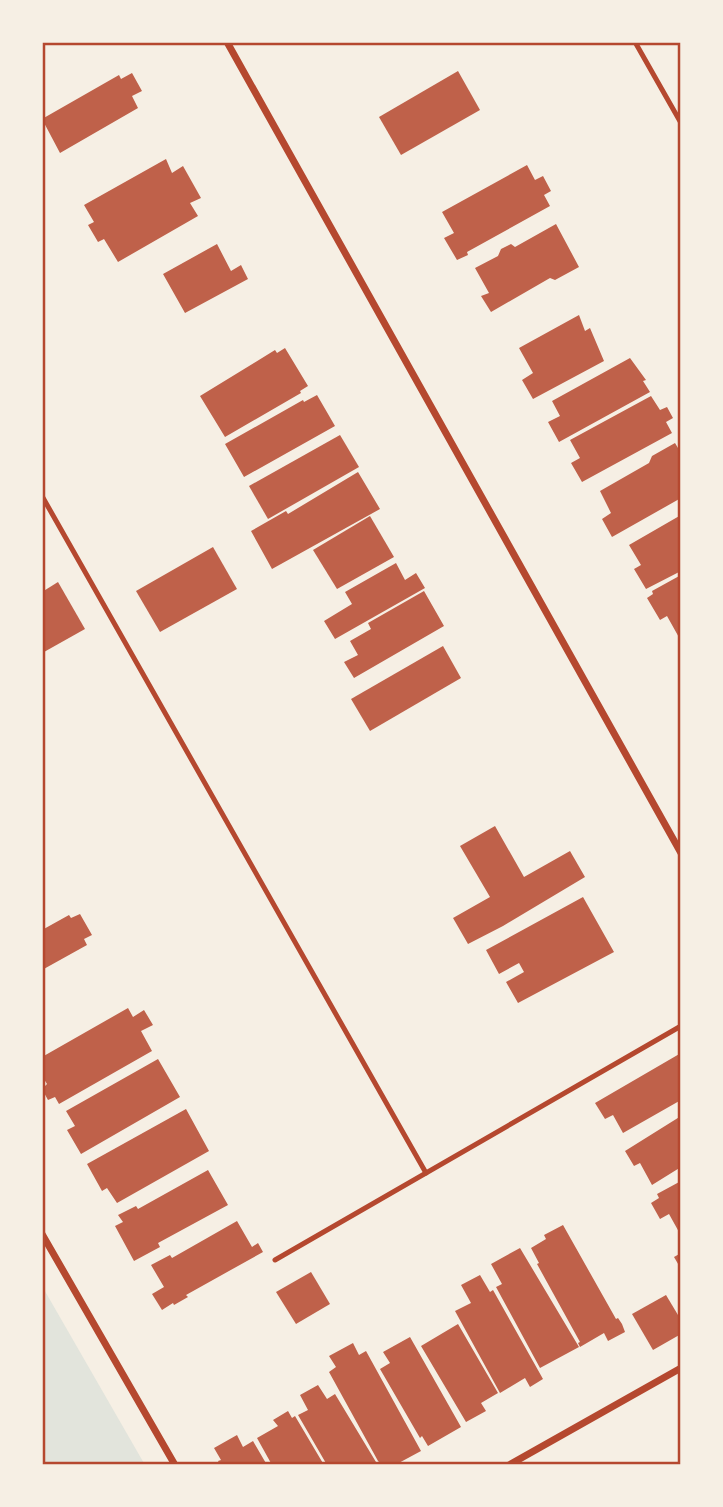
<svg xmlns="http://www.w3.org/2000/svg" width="723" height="1507" font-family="'Asap Condensed',sans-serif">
  <rect width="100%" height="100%" fill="#f6efe4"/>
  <path fill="#e2e4dc" d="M42,1286l103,179h-103z"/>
  <g fill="#bf614a">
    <path d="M458,71l22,39 -79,45 -22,-38z"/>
    <path d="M132,73l10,18 -10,5 6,12 -78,45 -18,-34 77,-44 2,4z"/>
    <path d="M166,159l6,14 11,-7 18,32 -11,5 8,13 -80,46 -14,-23 -6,3 -10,-17 6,-3 -10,-17z"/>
    <path d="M527,165l8,15 8,-4 8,15 -7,4 6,11 -83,46 1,3 -11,5 -13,-22 10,-5 -12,-21z"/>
    <path d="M556,224l23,43 -24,13 -5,-2 -59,34 -10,-16 8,-3 -14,-25 23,-12 3,-7 10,-5 4,3z"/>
    <path d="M217,244l14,27 10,-6 7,14 -63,34 -22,-39z"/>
    <path d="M579,315l6,16 5,-3 14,33 -71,38 -11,-19 11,-7 -14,-25z"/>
    <path d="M285,348l23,38 -8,5 1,2 -76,44 -25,-41 75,-46 2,3z"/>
    <path d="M630,358l16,22 -3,1 7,11 -91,50 -11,-20 12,-6 -8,-15z"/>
    <path d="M317,395l18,31 -91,51 -19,-33 78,-44 1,2z"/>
    <path d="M651,396l9,14 7,-3 6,11 -7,4 6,11 -90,49 -11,-19 9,-5 -10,-18z"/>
    <path d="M340,435l19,32 -91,52 -19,-33z"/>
    <path d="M675,443l6,10v45l-69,39 -10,-18 9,-6 -11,-22 49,-28 3,-7z"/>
    <path d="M358,472l22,37 -108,60 -21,-38 35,-20 2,3z"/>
    <path d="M681,515v56l-35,18 -12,-20 7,-4 -12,-20z"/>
    <path d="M370,516l24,41 -57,32 -24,-39z"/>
    <path d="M213,547l24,42 -77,43 -24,-41z"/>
    <path d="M396,563l9,17 11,-7 9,15 -90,51 -11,-18 28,-17 -7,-12z"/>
    <path d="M681,575v66l-14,-25 -7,4 -13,-22 6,-4 -1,-3z"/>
    <path d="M58,582l27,47 -41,23 -2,-4v-56z"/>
    <path d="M424,591l20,35 -90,52 -10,-16 14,-7 -8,-14 21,-12 -3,-6z"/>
    <path d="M443,646l18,32 -91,53 -19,-32z"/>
    <path d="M495,826l29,51 46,-26 15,26 -82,49 -35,18 -15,-26 37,-21 -30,-51z"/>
    <path d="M583,897l31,55 -96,51 -12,-21 18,-10 -5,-9 -20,11 -13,-24z"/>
    <path d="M80,914l12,21 -8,4 3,6 -45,25v-40l27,-15 2,3z"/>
    <path d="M128,1008l5,9 11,-7 9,15 -12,6 11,20 -93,53 -4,-7 -7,3 -6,-11 5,-5 -5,-8v-19z"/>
    <path d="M681,1053v47l-58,33 -10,-18 -8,4 -10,-16z"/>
    <path d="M158,1059l22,38 -99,57 -14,-24 8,-4 -9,-15z"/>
    <path d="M186,1109l23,42 -92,52 -10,-15 -5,3 -15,-27z"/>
    <path d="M681,1116v51l-29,18 -12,-22 -6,3 -9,-15z"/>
    <path d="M208,1170l20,35 -70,38 2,4 -26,14 -19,-35 8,-4 -5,-7 18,-9 2,3z"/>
    <path d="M681,1181v49l-2,2 -10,-18 -9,5 -9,-16 8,-5 -2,-4z"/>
    <path d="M237,1221l15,26 6,-4 5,9 -77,43 2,2 -14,8 -1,-2 -11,7 -10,-16 12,-7 -13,-22 19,-10 2,3z"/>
    <path d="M563,1225l53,94 2,-1 4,6 3,8 -17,9 -4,-8 -24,14 -2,-4 2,-1 -43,-78 2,-1 -8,-15 15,-9 -2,-4z"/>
    <path d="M520,1248l59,99 -39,21 -44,-81 6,-3 -11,-20z"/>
    <path d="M681,1253v16l-7,-12z"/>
    <path d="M311,1272l19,32 -34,20 -20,-32z"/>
    <path d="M480,1275l10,17 3,-2 50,89 -13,8 -5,-9 -25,15 -45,-82 16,-8 -10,-18z"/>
    <path d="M666,1295l15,25v14l-28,16 -21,-36z"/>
    <path d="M458,1324l40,69 -17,10 5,8 -20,11 -45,-76z"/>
    <path d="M410,1337l51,90 -33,19 -6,-10 -2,2 -40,-69 10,-6 -7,-11z"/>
    <path d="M353,1343l6,12 7,-4 55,100 -26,14h-13l-4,-4 -49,-89 7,-5 -7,-11z"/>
    <path d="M318,1385l9,14 8,-5 41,68 -5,3h-44l-29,-50 10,-5 -8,-15z"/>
    <path d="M288,1411l4,7 3,-2 29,49h-52l-15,-27 21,-12 -5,-6z"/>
    <path d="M237,1435l6,12 10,-6 14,24h-47l-2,-4 3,-1 -7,-12z"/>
  </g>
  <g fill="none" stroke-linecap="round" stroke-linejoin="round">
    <g stroke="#b5482f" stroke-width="5">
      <path d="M635,42l46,81"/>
      <path d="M42,496l384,677"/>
      <path d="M275,1260l406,-234"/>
    </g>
    <g stroke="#b5482f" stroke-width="7">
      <path d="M227,42l454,811"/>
      <path d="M42,1234l133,231"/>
      <path d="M509,1465l172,-97"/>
    </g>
  </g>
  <rect width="723" height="1507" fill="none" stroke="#f6efe4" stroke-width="88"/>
  <rect x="44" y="44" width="635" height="1419" fill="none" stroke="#b5482f" stroke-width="2.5"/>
</svg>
